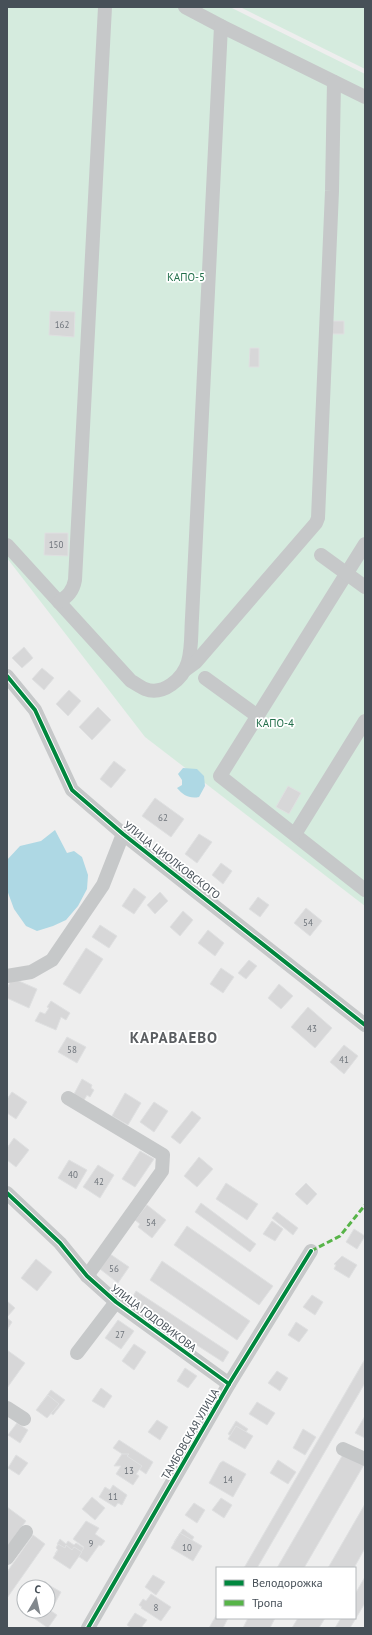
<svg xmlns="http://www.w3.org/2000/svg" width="372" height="1635" font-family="'PT Sans',sans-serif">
  <rect width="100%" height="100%" fill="#eee"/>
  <g fill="#d5ebde">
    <path d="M7,7h223l135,67v832l-220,-169 -138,-179z"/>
    <path d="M240,7h125v62z"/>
  </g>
  <g fill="#aed8e4">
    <path d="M183,768l14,1 7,7 1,10 -6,11c-10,2 -16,-2 -22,-9l5,-3v-5l-4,-6z"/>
    <path d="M55,830l12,23 7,-2 8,6 6,18 -1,14 -9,17 -12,14 -13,6 -16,5 -11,-5 -12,-17 -7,-19v-30l13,-14 21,-5z"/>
  </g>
  <g fill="#d7d7d8" stroke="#dfe0e1">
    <path d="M50,311l25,1 -1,25 -25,-2z"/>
    <path d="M332,321h12v13h-13z"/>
    <path d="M250,348h9v19h-10z"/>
    <path d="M45,533h23v23l-24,-1z"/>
    <path d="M24,647l9,11 -11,10 -10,-10z"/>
    <path d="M42,668l12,10 -10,12 -12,-11z"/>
    <path d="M69,690l12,11 -13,15 -12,-12z"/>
    <path d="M98,707l13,13 -19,20 -13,-13z"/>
    <path d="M114,761l12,9 -15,18 -11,-9z"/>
    <path d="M288,786l13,7 -12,21 -13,-7z"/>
    <path d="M155,798l29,21 -13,18 -29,-21z"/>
    <path d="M199,834l13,8 -15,21 -12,-9z"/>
    <path d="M221,863l11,8 -9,13 -11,-9z"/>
    <path d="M134,888l12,9 -12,17 -12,-8z"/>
    <path d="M160,892l8,9 -13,13 -8,-9z"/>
    <path d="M258,897l11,8 -9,12 -11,-8z"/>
    <path d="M306,908l16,13 -12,15 -16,-13z"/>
    <path d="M183,911l10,9 -13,16 -10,-9z"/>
    <path d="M100,925l17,11 -8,12 -17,-11z"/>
    <path d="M208,930l16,13 -9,13 -17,-13z"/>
    <path d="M86,948l17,11 -23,35 -17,-10z"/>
    <path d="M249,960l8,6 -11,13 -8,-6z"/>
    <path d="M221,968l13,9 -11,16 -13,-9z"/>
    <path d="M12,978l25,11 -8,19 -22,-10v-9z"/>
    <path d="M279,984l14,12 -12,13 -13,-11z"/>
    <path d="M51,1001l19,12 -4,7 -5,-3 -5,13 -21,-9 5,-9 5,2 4,-6 -2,-1z"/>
    <path d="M308,1007l24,21 -17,20 -24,-21z"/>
    <path d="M67,1037l19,10 -9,16 -19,-11z"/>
    <path d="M344,1045l14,11 -14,18 -14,-12z"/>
    <path d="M82,1079l10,6 -1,3 3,2 -4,7 -3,-2 -4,7 -10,-6z"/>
    <path d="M12,1092l15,10 -11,17 -9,-6v-14z"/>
    <path d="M125,1093l16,10 -13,22 -16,-9z"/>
    <path d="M154,1102l14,9 -14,21 -14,-10z"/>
    <path d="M192,1111l9,7 -21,26 -9,-7z"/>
    <path d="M14,1138l15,12 -13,17 -9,-7v-12z"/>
    <path d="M140,1151l14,8 -19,28 -13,-8z"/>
    <path d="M199,1157l14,12 -16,18 -13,-11z"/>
    <path d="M69,1160l18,10 -11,19 -18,-11z"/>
    <path d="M98,1165l16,10 -14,23 -17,-11z"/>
    <path d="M226,1183l32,21 -11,16 -31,-21z"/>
    <path d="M306,1183l11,11 -10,11 -12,-11z"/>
    <path d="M201,1203l55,41 -6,8 -55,-40z"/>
    <path d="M147,1205l19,15 -14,18 -14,-11 2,-3 -5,-4z"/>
    <path d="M277,1212l21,16 -5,7 -21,-17z"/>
    <path d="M272,1221l11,8 -8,12 -12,-7z"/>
    <path d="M187,1226l86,60 -14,19 -85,-60z"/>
    <path d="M354,1229l11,7 -8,13 -11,-7z"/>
    <path d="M110,1254l19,13 -11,16 -18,-14z"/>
    <path d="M342,1256l15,9 -8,13 -15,-9 2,-4 -2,-1z"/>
    <path d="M36,1259l16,13 -15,19 -16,-13z"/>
    <path d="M162,1261l88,60 -13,19 -87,-60z"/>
    <path d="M136,1291l93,61 -6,10 -93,-60z"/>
    <path d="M312,1295l11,7 -8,13 -12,-8z"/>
    <path d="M7,1301l8,7 -8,9z"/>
    <path d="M7,1318l5,4 -5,8z"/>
    <path d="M118,1320l16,11 -13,18 -16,-11z"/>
    <path d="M296,1322l12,8 -9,12 -11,-7z"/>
    <path d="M134,1344l12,8 -12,18 -12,-9z"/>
    <path d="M7,1350l18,13 -18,25z"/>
    <path d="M365,1359v24l-108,185h-13z"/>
    <path d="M185,1368l12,8 -9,12 -11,-7z"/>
    <path d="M277,1371l11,7 -8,13 -12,-8z"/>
    <path d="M101,1388l11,8 -8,12 -12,-7z"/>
    <path d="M51,1390l14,10 -12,15 -13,-10z"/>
    <path d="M48,1395l11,9 -12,14 -11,-8z"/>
    <path d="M257,1402l18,11 -8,12 -18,-11z"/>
    <path d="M365,1416v22l-10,-5z"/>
    <path d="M157,1420l11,7 -8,13 -12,-8z"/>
    <path d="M236,1421l12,8 -9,12 -11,-7z"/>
    <path d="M17,1423l11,7 -8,13 -12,-8z"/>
    <path d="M236,1426l17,10 -8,13 -17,-10z"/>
    <path d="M303,1429l13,8 -11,18 -12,-7z"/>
    <path d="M119,1440l34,22 -7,12 -20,-14 1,-3 -14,-9z"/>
    <path d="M345,1451l20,12 -61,105h-27z"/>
    <path d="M122,1454h7l-2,2 15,10 -6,8 3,2 -6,9 -17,-11 5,-8h-7z"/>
    <path d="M16,1455l12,8 -9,12 -11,-7z"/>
    <path d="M278,1460l18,12 -8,12 -18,-11z"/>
    <path d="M223,1461l23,13 -13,23 -24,-14 11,-20z"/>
    <path d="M113,1485l14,10 -5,10 -4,-2 -3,4 -16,-10 6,-10 5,3z"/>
    <path d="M92,1497l13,11 -10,12 -13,-11z"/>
    <path d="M221,1498l11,7 -8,13 -12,-8z"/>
    <path d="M194,1503l11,7 -8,13 -12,-8z"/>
    <path d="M365,1504v44l-11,20h-26z"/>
    <path d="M7,1507l19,14 -19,26z"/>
    <path d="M86,1521l13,7 -4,6 10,7 -4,5 -2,-1 -12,17 -9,-6 6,-9 -11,-8z"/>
    <path d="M183,1529l11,8 -8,13 -12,-8z"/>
    <path d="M180,1533l22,13 -9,15 -22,-13z"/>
    <path d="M33,1535l12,9 -38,54v-26z"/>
    <path d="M60,1539l6,5 2,-3 6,4 2,-2 8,5 -12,17 -17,-11 5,-8 -3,-2z"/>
    <path d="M58,1544l7,4 1,-3 6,5 2,-3 8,5 -12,17 -17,-11 5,-8 -2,-2z"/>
    <path d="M153,1575l12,7 -9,13 -11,-8z"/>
    <path d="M365,1577v26l-15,25h-15l6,-10h14v-24z"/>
    <path d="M45,1581v2l16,9 -8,15 -5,-3v-17h-7z"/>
    <path d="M151,1594l20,13 -10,14 -20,-13 1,-1 -3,-2 4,-6 3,2z"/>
    <path d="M48,1609l9,6 -9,13 -17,-12 4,-5h13z"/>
    <path d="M135,1613l12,7 -6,8h-10l-4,-3z"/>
    <path d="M217,1614v4h11l-5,10h-14z"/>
    <path d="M248,1618h27l-5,10h-27z"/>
    <path d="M298,1618h27l-6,10h-27z"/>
  </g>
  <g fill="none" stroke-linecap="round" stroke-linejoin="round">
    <g stroke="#c6c8c9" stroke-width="14">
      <path d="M185,7l36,19 144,71"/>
      <path d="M365,544l-145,232 145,114"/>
      <path d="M7,545l124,136c4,2 9,6 14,8 18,7 38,-10 43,-27 4,-13 3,-30 4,-44l29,-592"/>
      <path d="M321,555l44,32"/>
      <path d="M59,602c9,-6 14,-11 16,-22l30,-573"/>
      <path d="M185,670l11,-8 120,-139 2,-5 14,-327 2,-109"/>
      <path d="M7,676l28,34 37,80 51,44 242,191"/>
      <path d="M205,678l51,37"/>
      <path d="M295,834l70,-113"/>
      <path d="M7,976l24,-4 21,-12 51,-75 20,-51"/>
      <path d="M68,1098l95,57 -1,16 -75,105"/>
      <path d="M7,1193l53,50 27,33 29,26 113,82"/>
      <path d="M77,1353l39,-51"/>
      <path d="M7,1408l17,11"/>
      <path d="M343,1449l22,10"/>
      <path d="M7,1558l19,-26"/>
      <path d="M88,1628l141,-244 82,-133"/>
    </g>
    <path stroke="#57b448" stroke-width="3" stroke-dasharray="6 3" stroke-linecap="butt" d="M311,1251l29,-15 25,-31"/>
    <g stroke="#fff" stroke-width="6">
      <g id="cycleway">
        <path d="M7,676l28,34 37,80 51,44 242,191"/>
        <path d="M7,1193l53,50 27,33 29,26 113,82"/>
        <path d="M88,1628l141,-244 82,-133"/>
      </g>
    </g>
    <use href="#cycleway" stroke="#00873e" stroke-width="4"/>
  </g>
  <g text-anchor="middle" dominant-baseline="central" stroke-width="3.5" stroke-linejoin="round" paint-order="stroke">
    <g font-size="9" fill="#6c7279">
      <text x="62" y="324">162</text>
      <text x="56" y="544">150</text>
      <text x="163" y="817">62</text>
      <text x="308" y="922">54</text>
      <text x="312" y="1028">43</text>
      <text x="72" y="1049">58</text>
      <text x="344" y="1059">41</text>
      <text x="73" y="1174">40</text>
      <text x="99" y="1181">42</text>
      <text x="151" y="1222">54</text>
      <text x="114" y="1268">56</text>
      <text x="120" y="1334">27</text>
      <text x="129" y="1470">13</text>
      <text x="228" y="1479">14</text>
      <text x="113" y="1496">11</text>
      <text x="91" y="1543">9</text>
      <text x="187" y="1547">10</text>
      <text x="156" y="1607">8</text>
    </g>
    <g font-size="11" fill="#226f4a" stroke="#fff">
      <text x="186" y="277">КАПО-5</text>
      <text x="275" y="723">КАПО-4</text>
    </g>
    <g font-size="11" fill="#475058" stroke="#fff">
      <text transform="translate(172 860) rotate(38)">УЛИЦА ЦИОЛКОВСКОГО</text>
      <text transform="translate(154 1318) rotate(37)">УЛИЦА ГОДОВИКОВА</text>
      <text transform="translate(190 1434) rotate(-60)">ТАМБОВСКАЯ УЛИЦА</text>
    </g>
    <g font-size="15" font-weight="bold" letter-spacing="1" fill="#5a5d61" stroke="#fff">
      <text x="174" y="1037">КАРАВАЕВО</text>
    </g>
  </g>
  <rect width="372" height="1635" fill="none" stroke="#475058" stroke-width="16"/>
  <rect x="216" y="1567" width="140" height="52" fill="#ffffff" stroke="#b5b9bc"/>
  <rect x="224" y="1580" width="20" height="6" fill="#00873e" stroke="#b5b9bc"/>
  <text x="252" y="1587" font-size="12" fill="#475058">Велодорожка</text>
  <rect x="224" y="1600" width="20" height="6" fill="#57b448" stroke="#b5b9bc"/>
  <text x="252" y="1607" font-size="12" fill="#475058">Тропа</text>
  <g transform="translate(36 1599) rotate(9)"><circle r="19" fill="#ffffff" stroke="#b5b9bc"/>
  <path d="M0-3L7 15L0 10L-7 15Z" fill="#81878c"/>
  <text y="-6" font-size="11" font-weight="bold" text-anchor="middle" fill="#475058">С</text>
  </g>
</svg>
